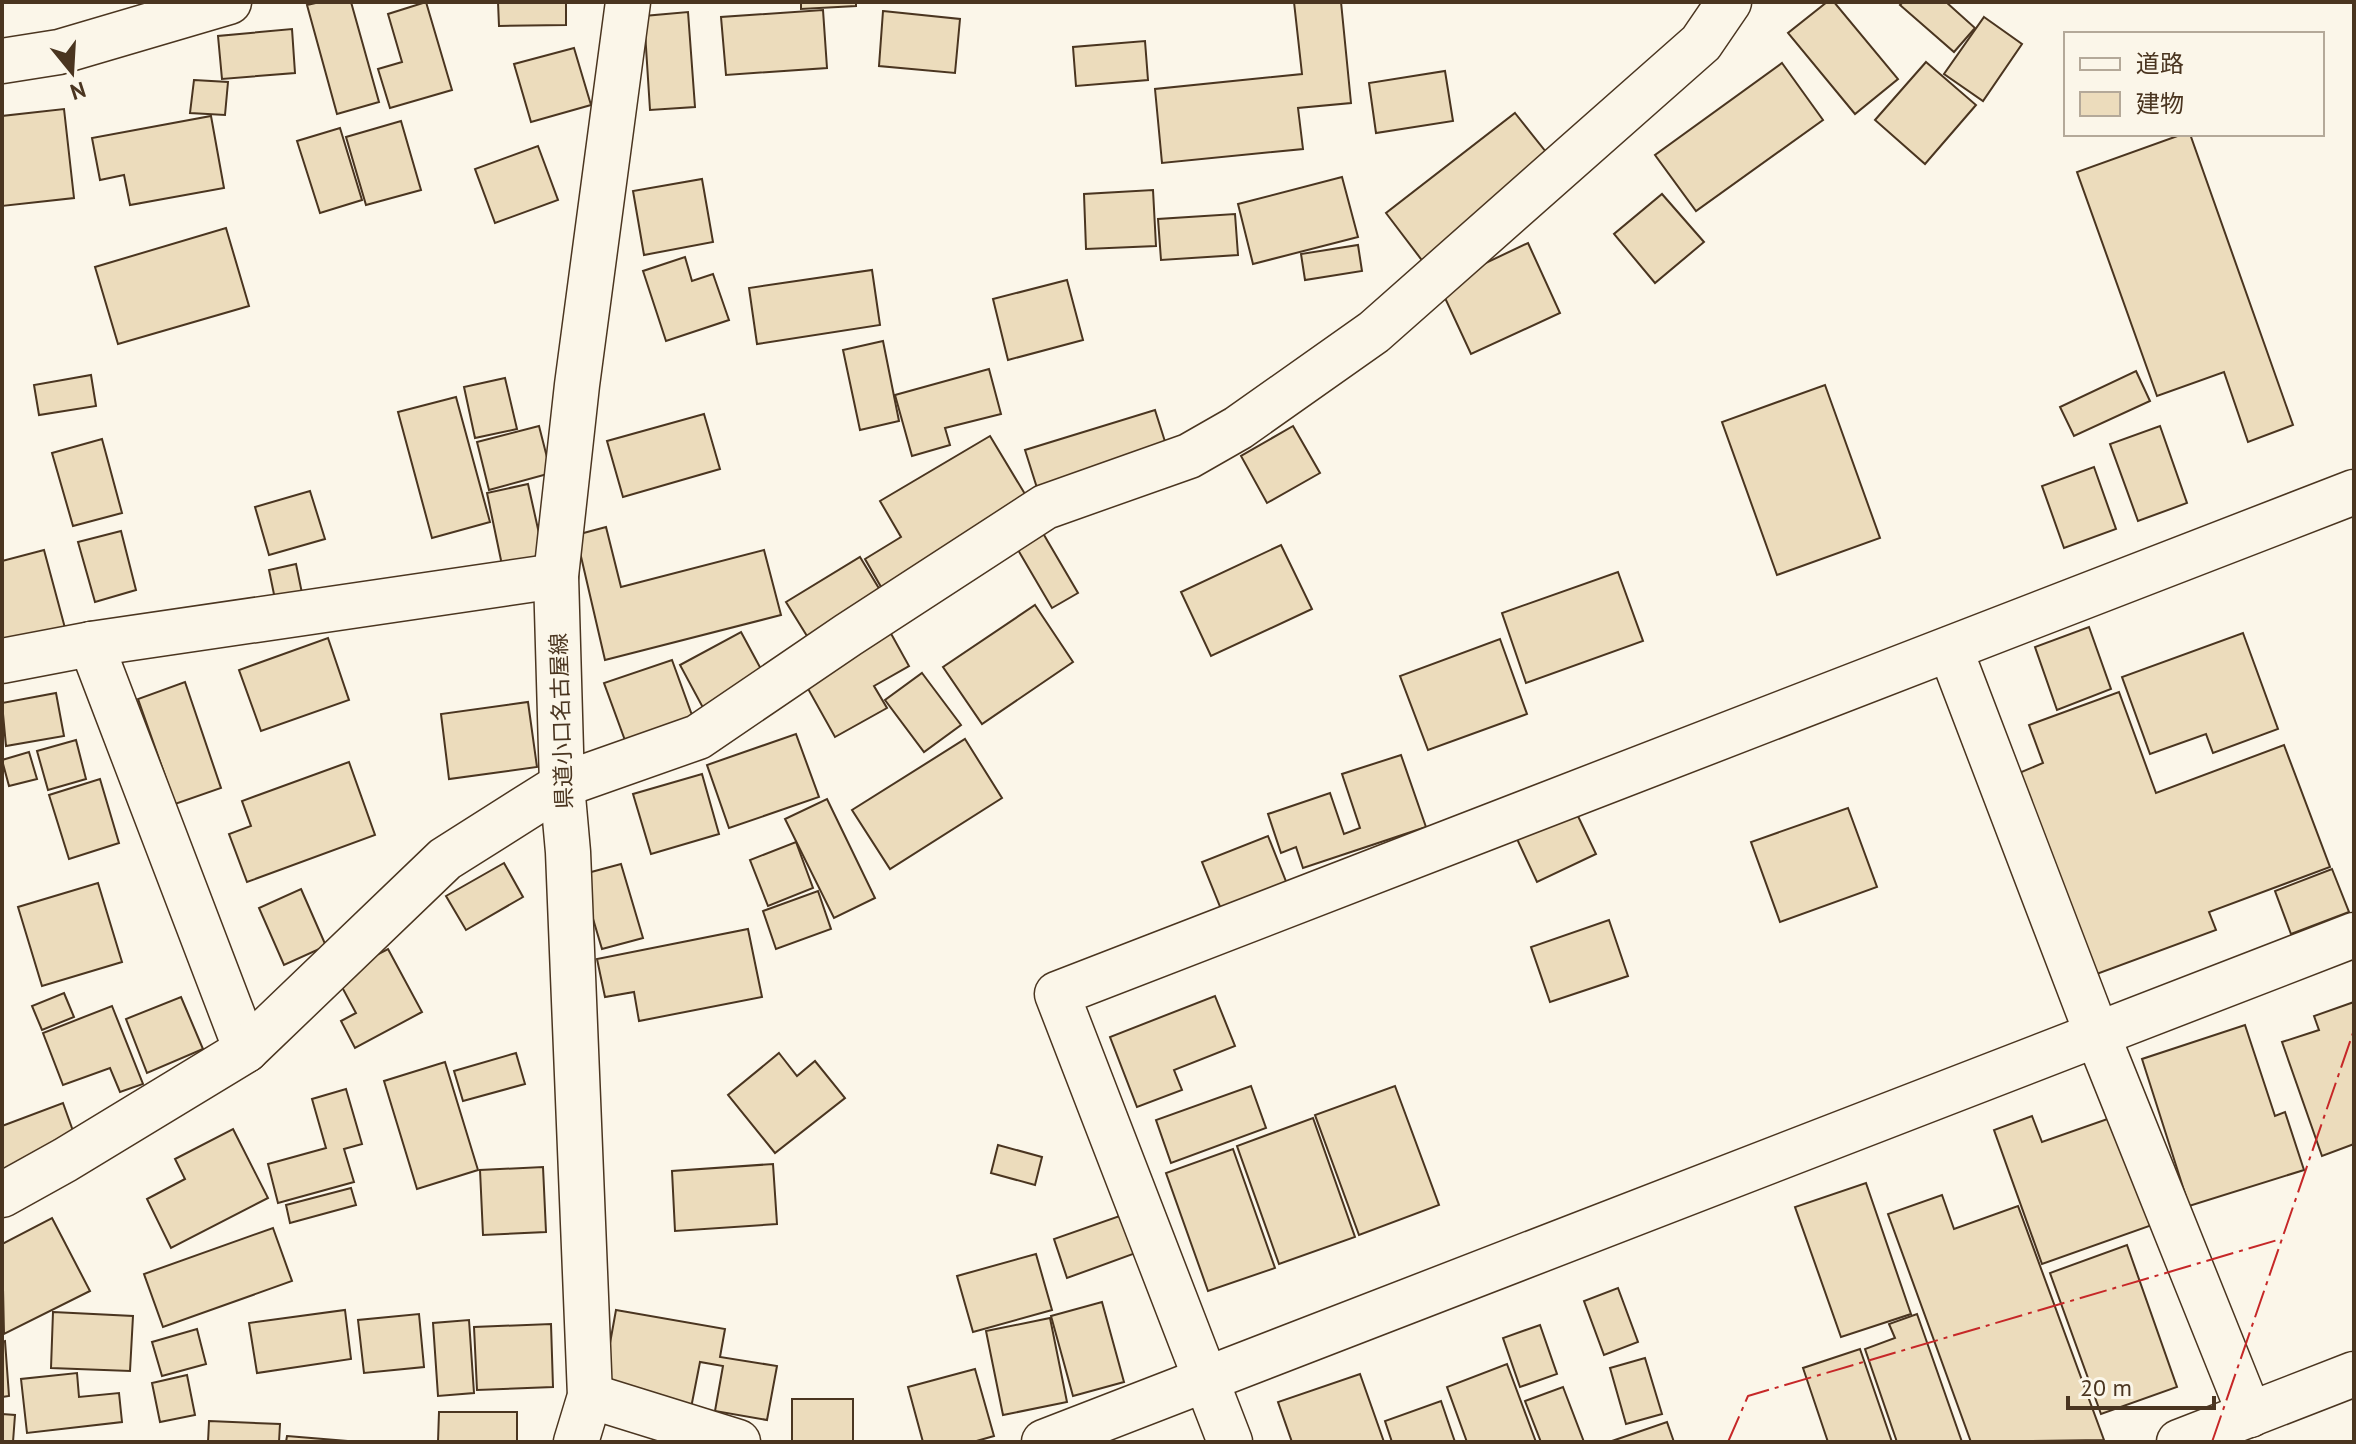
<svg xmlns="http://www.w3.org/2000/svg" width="2356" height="1444" font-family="'PT Sans','Noto Sans JP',sans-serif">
  <rect width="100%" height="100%" fill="#fbf6e9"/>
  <g fill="#ecdcbc" stroke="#4a3520" stroke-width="2">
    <path d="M320,2h31l28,100 -42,12 -30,-109z"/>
    <path d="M426,2l26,88 -62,18 -12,-39 24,-7 -14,-48z"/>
    <path d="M498,2h68v23l-67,1z"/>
    <path d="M801,2h55v4l-55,3z"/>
    <path d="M1294,2h47l10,101 -53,5 5,41 -141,14 -7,-74 147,-15z"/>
    <path d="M1827,2h7l64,77 -43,35 -67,-81z"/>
    <path d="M1903,2h43l29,26 -21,24 -54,-47z"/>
    <path d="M823,10l4,58 -101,7 -5,-58z"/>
    <path d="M883,11l77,8 -5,54 -76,-7z"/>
    <path d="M688,12l7,95 -45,3 -6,-94z"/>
    <path d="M1984,17l38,27 -39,57 -39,-27z"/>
    <path d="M292,29l3,44 -73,6 -4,-43z"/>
    <path d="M1145,41l3,39 -72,6 -3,-39z"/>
    <path d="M574,48l17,57 -60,17 -17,-58z"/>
    <path d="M1926,62l50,43 -51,59 -50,-44z"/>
    <path d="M1782,63l41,57 -127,91 -41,-56z"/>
    <path d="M1445,71l8,50 -77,12 -7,-50z"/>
    <path d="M194,80l34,2 -3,33 -35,-2z"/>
    <path d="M64,109l10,89 -72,8v-90z"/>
    <path d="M1515,113l39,49 -130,101 -38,-50z"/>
    <path d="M211,116l13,72 -94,17 -6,-30 -24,5 -8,-42z"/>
    <path d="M401,121l20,69 -55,15 -20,-68z"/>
    <path d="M340,128l22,72 -42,13 -23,-72z"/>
    <path d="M2183,134h7l103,291 -45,17 -24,-70 -67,24 -80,-224z"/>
    <path d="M538,146l20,54 -63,23 -20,-54z"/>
    <path d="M1342,177l16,60 -105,27 -15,-60z"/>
    <path d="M702,179l11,63 -69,13 -11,-64z"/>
    <path d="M1153,190l3,56 -70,3 -2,-55z"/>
    <path d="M1662,194l42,48 -49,41 -41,-49z"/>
    <path d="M1235,214l3,41 -77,5 -3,-41z"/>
    <path d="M226,228l23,78 -131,38 -23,-77z"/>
    <path d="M1528,243l32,70 -89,41 -32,-69z"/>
    <path d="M1358,245l4,26 -57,9 -4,-26z"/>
    <path d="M685,257l7,24 21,-7 16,46 -63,21 -23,-70z"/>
    <path d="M872,270l8,55 -123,19 -8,-56z"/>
    <path d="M1067,280l16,60 -75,20 -15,-61z"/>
    <path d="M883,341l16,80 -39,9 -17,-80z"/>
    <path d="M989,369l12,45 -56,14 5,17 -38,11 -17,-61z"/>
    <path d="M2136,371l14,30 -76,35 -14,-29z"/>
    <path d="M91,375l5,31 -57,9 -5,-30z"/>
    <path d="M505,378l12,51 -42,9 -11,-51z"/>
    <path d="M1825,385l55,153 -103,37 -55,-153z"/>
    <path d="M456,397l34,125 -58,16 -34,-126z"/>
    <path d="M1155,410l13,41 -130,40 -13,-41z"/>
    <path d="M704,414l16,55 -97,28 -16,-56z"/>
    <path d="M539,426l12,47 -62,17 -12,-48z"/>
    <path d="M1293,426l27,47 -53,30 -26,-47z"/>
    <path d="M2160,426l27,77 -49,18 -28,-77z"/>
    <path d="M990,436l41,68 -147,88 -19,-33 36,-22 -21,-36z"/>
    <path d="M102,439l20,74 -49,13 -21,-73z"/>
    <path d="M2094,467l22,62 -52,19 -22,-62z"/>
    <path d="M528,484l16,72 -42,9 -15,-72z"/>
    <path d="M310,491l15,48 -56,16 -14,-48z"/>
    <path d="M1037,523l41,70 -26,15 -41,-70z"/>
    <path d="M606,527l15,60 143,-37 17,65 -176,45 -29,-125z"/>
    <path d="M121,531l15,59 -41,12 -17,-60z"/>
    <path d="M1281,545l31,64 -101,47 -30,-64z"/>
    <path d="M44,550l21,78 -63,17v-84z"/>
    <path d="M860,557l29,48 -74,44 -29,-47z"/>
    <path d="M296,564l7,34 -27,6 -7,-34z"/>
    <path d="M1618,572l25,69 -117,42 -24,-70z"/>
    <path d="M1035,605l38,57 -91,62 -39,-57z"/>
    <path d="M2089,627l22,62 -54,21 -22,-63z"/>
    <path d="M889,630l20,36 -35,20 13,22 -52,29 -33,-59z"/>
    <path d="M741,632l28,52 -61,33 -28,-52z"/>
    <path d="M2243,633l35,96 -65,24 -7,-19 -56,20 -28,-77z"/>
    <path d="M328,638l21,62 -88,31 -22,-61z"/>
    <path d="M1500,639l27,75 -99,36 -28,-74z"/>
    <path d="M672,660l25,69 -67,25 -26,-71z"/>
    <path d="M922,673l39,52 -37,27 -39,-52z"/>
    <path d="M185,682l36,106 -46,16 -37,-105z"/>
    <path d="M2119,692l37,101 128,-48 46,122 -121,45 7,18 -122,45 -75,-202 24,-10 -14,-38z"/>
    <path d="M56,693l8,43 -58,10 -4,-43z"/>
    <path d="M528,702l9,65 -88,12 -8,-65z"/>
    <path d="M796,734l23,63 -90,31 -22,-63z"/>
    <path d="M965,739l37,59 -112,71 -38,-59z"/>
    <path d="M76,740l10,39 -38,11 -11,-39z"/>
    <path d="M29,752l8,27 -28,7 -7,-26z"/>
    <path d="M1401,755l25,72 -123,41 -7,-21 -15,6 -13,-39 62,-21 14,41 16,-6 -18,-54z"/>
    <path d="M349,762l26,73 -128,47 -18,-48 22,-8 -9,-25z"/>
    <path d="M702,774l17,60 -68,20 -18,-60z"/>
    <path d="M100,779l19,64 -50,16 -20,-64z"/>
    <path d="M827,799l48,99 -41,20 -49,-99z"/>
    <path d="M1848,808l29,79 -97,35 -29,-80z"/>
    <path d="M1576,812l20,42 -59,28 -20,-43z"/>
    <path d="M1268,836l19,48 -66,25 -19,-47z"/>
    <path d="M796,842l17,46 -45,18 -18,-46z"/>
    <path d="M504,863l19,34 -57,33 -20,-34z"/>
    <path d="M621,864l22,74 -41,11 -22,-74z"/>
    <path d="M2332,869l17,43 -58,22 -16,-43z"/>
    <path d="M98,883l24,79 -80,24 -24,-79z"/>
    <path d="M301,889l25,57 -42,19 -25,-57z"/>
    <path d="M818,891l13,38 -55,20 -13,-38z"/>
    <path d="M1609,920l19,56 -78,26 -19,-55z"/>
    <path d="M748,929l14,68 -123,24 -5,-29 -29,5 -8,-38z"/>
    <path d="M388,949l34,63 -67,36 -14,-27 15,-8 -20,-37z"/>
    <path d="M64,993l10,24 -32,13 -10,-24z"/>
    <path d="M1215,996l20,50 -61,24 8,20 -45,17 -27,-70z"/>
    <path d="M181,997l22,52 -56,24 -21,-54z"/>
    <path d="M2354,1002v142l-32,12 -40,-114 37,-12 -5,-14z"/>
    <path d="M112,1006l31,78 -23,8 -10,-24 -47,17 -20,-52z"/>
    <path d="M2245,1025l30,91 10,-4 19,58 -115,36 -47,-147z"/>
    <path d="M516,1053l9,31 -62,17 -9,-30z"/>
    <path d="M779,1053l18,23 18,-15 30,37 -70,55 -47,-58z"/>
    <path d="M445,1062l33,108 -61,19 -33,-108z"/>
    <path d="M1251,1086l15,42 -95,35 -15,-43z"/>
    <path d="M1395,1086l44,119 -80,30 -44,-120z"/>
    <path d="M346,1089l16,55 -18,5 10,33 -76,21 -10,-39 58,-16 -14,-49z"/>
    <path d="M63,1103l15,42 -76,29v-48z"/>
    <path d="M2032,1116l10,26 74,-26 39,108 -113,40 -48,-134z"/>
    <path d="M1313,1118l42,119 -76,27 -42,-118z"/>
    <path d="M233,1129l35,69 -97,50 -24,-49 38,-20 -10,-20z"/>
    <path d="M998,1145l44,12 -7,28 -44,-12z"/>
    <path d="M1233,1149l42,119 -67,23 -42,-118z"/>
    <path d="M773,1164l4,60 -102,7 -3,-60z"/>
    <path d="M543,1167l3,65 -63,3 -3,-65z"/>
    <path d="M1866,1183l45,131 -70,23 -46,-130z"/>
    <path d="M351,1188l5,17 -66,18 -4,-18z"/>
    <path d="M1942,1195l12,34 64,-23 86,234 -133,2 -83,-228z"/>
    <path d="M1131,1212l13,38 -77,28 -13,-39z"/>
    <path d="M52,1218l38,73 -86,43 -2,-90z"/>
    <path d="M273,1228l19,53 -129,46 -19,-53z"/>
    <path d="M2127,1245l50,142 -76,27 -51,-141z"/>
    <path d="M1036,1254l16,56 -79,22 -16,-56z"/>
    <path d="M1618,1288l20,54 -34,13 -20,-54z"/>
    <path d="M1102,1302l22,80 -51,14 -22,-80z"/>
    <path d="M345,1310l6,49 -94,14 -8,-50z"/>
    <path d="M616,1310l109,19 -5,28 57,9 -10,54 -52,-9 8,-45 -23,-4 -9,46 -90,-15z"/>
    <path d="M53,1312l80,4 -3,55 -79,-3z"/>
    <path d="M419,1314l5,53 -60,6 -6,-53z"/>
    <path d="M1917,1314l45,128h-65l-32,-93 30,-11 -6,-14z"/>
    <path d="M1050,1318l17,84 -64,13 -17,-84z"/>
    <path d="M469,1320l5,73 -36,3 -5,-73z"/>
    <path d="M551,1324l2,63 -76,3 -3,-63z"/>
    <path d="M1540,1325l17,49 -37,13 -17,-49z"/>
    <path d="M197,1329l9,35 -44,12 -10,-34z"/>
    <path d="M5,1341l4,55 -7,1v-55z"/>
    <path d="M1860,1349l32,93h-64l-25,-74z"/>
    <path d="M1645,1358l17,56 -36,10 -16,-56z"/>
    <path d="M1507,1364l29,78h-69l-20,-55z"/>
    <path d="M975,1369l19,67 -21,6h-50l-15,-55z"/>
    <path d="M77,1373l2,24 40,-4 3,29 -95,11 -6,-54z"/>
    <path d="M1360,1374l24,68h-92l-14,-40z"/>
    <path d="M187,1375l8,40 -35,7 -8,-39z"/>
    <path d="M1563,1387l21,55h-43l-16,-41z"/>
    <rect x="792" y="1399" width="61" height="43"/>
    <path d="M1441,1401l14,41h-63l-7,-21z"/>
    <path d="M439,1412h78v30h-79z"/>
    <path d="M2,1414l13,1 -2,27h-11z"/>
    <path d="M209,1421l71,3 -1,18h-71z"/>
    <path d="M1667,1422l7,20h-65z"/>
    <path d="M287,1436l60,5v1h-61z"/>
  </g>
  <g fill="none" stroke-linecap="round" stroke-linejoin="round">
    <g stroke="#4a3520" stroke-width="47">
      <g id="minor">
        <path d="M2,61l57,-9 170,-50"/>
        <path d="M91,644l155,406"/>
        <path d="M1950,649l147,385 153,381"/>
        <path d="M2,661l89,-17 465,-68"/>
        <path d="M2,1195l63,-35 181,-110 199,-191 117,-74 136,-48 150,-102 197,-128 144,-51 49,-28 136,-96 327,-289 28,-41"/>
        <path d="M590,1396l148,46"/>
        <path d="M1044,1442l1310,-507"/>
        <path d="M1230,1442l-173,-448 1297,-502"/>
        <path d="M2179,1442l175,-68"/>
      </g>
    </g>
    <g stroke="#4a3520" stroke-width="47">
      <path id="secondary" d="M576,1442l14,-46 -22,-544 -6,-67 -6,-209 21,-191 51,-383"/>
    </g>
    <use href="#minor" stroke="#fbf6e9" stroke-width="44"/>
    <use href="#secondary" stroke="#fbf6e9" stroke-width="44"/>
    <g stroke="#c62828" stroke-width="2" stroke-dasharray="28 6 4 6" stroke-linecap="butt">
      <path d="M1728,1442l20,-46 533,-157"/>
      <path d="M2212,1442l142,-412"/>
    </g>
  </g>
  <g text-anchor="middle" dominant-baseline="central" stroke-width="6" stroke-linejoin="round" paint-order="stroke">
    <g font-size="22" fill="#4a3520" stroke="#fbf6e9">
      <text transform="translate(561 721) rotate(-92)">県道小口名古屋線</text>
    </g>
  </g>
  <rect width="2356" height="1444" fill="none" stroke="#4a3520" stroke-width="8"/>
  <rect x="2064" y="32" width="260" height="104" fill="#fbf6e9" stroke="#b4a999" stroke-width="2"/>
  <rect x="2080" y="58" width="40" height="12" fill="#fbf6e9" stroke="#b4a999" stroke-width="2"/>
  <text x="2136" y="72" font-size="24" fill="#4a3520">道路</text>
  <rect x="2080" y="92" width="40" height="24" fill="#ecdcbc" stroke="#b4a999" stroke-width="2"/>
  <text x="2136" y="112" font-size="24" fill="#4a3520">建物</text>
  <g transform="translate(72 72) rotate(162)" stroke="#fbf6e9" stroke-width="6" paint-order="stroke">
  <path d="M0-6L14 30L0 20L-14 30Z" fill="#4a3520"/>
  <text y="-12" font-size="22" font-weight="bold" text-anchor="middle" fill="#4a3520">N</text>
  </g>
  <path d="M2068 1396v12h146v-12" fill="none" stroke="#4a3520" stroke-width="4"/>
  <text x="2080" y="1396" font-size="24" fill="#4a3520" stroke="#fbf6e9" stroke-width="6" paint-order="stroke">20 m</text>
</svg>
